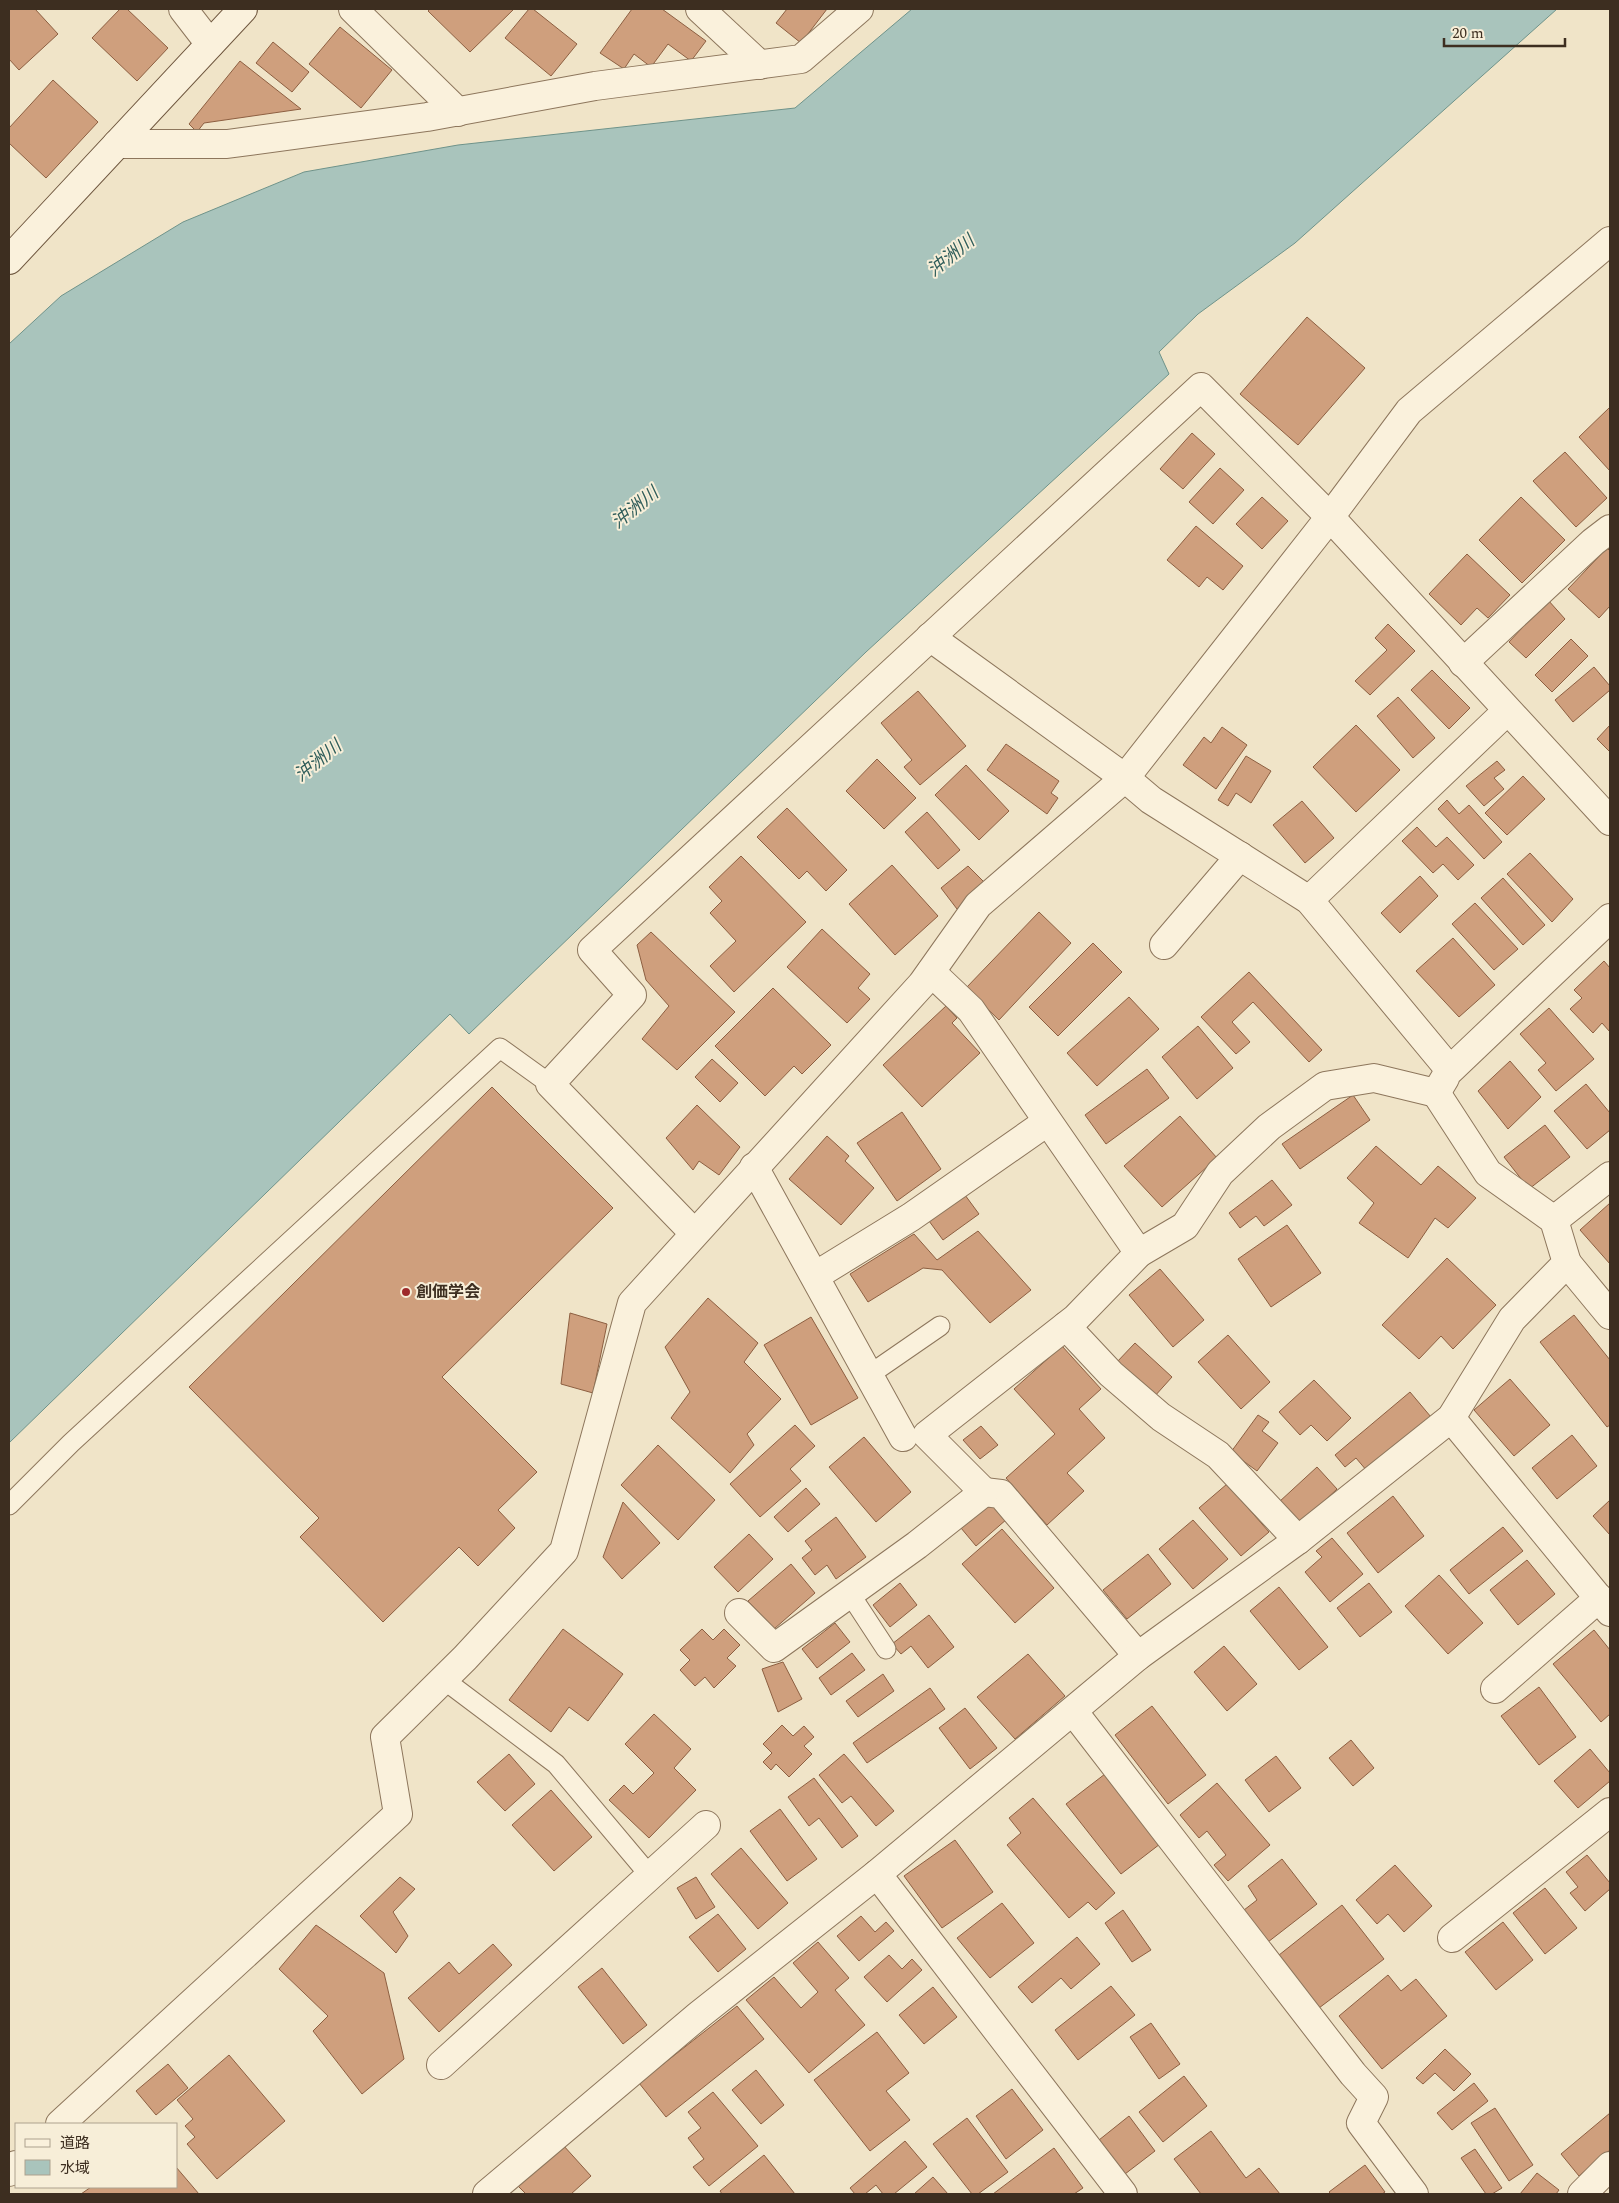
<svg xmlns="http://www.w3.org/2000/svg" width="1619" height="2203" font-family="Spectral,'Noto Sans JP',serif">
  <rect width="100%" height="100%" fill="#f0e4c8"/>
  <path fill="#a9c4bc" stroke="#6f938a" d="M912,9h645l-262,234 -97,71 -39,38 10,22 -303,278 -397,382 -19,-20 -441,429v-1099l52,-48 122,-74 121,-50 154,-27 337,-37z"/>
  <g fill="#cf9f7d" stroke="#8d5f41">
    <path d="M9,9h26l23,25 -39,36 -10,-11z"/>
    <path d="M120,9h7l41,39 -31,33 -45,-43z"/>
    <path d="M430,9h84l-44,43 -42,-41z"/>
    <path d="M529,9h4l44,35 -26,32 -46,-38z"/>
    <path d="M632,9h30l44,32 -15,20 -23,-17 -17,23 -17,-13 -10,15 -24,-16z"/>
    <path d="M787,9h40l-26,34 -25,-20z"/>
    <path d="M340,27l52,43 -31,38 -52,-44z"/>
    <path d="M273,42l36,30 -17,20 -36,-29z"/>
    <path d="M240,61l61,48 -97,14 -7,9 -8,-8z"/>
    <path d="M53,80l45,42 -52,56 -37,-35v-15z"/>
    <path d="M1307,317l58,51 -67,77 -58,-51z"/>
    <path d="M1609,408l1,1v62l-31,-34z"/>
    <path d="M1192,433l23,21 -32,35 -23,-20z"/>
    <path d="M1565,452l42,46 -31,29 -43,-46z"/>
    <path d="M1220,468l24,22 -31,34 -24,-22z"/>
    <path d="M1262,497l26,24 -26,28 -26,-25z"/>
    <path d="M1521,497l44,43 -43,43 -43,-43z"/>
    <path d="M1196,526l47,40 -20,24 -16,-13 -8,10 -32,-27z"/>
    <path d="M1607,548l3,3v55l-11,12 -31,-29z"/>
    <path d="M1467,554l43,41 -22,23 -11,-10 -16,17 -32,-31z"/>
    <path d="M1548,600l17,19 -39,39 -17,-16z"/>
    <path d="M1388,624l27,27 -45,44 -15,-14 32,-31 -12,-12z"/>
    <path d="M1571,639l17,17 -36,36 -17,-17z"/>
    <path d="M1594,667l16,19v4l-37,32 -18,-22z"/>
    <path d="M1432,670l38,38 -21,21 -38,-39z"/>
    <path d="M918,691l48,55 -46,39 -16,-18 8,-7 -31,-37z"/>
    <path d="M1398,697l37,41 -22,20 -36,-42z"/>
    <path d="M1356,725l44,45 -44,42 -43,-45z"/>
    <path d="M1610,725v27l-13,-13z"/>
    <path d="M1222,727l25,18 -31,44 -33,-24 21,-28 7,6z"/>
    <path d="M1006,744l53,37 -8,12 7,5 -11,16 -60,-44z"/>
    <path d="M1246,756l25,15 -20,32 -15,-10 -8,13 -10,-6z"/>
    <path d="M877,759l39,39 -32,31 -38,-38z"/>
    <path d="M1497,761l8,9 -11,8 10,11 -20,17 -18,-20z"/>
    <path d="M966,765l43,46 -30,29 -44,-45z"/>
    <path d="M1523,776l22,23 -38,36 -22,-22z"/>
    <path d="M1447,800l12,14 10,-9 33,37 -18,17 -46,-50z"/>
    <path d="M1302,801l32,37 -29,25 -32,-38z"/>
    <path d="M787,808l60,62 -21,21 -19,-20 -8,8 -42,-42z"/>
    <path d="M927,812l33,38 -22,19 -33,-37z"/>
    <path d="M1417,827l19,20 11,-10 27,28 -16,15 -15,-16 -10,9 -31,-32z"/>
    <path d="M1530,853l43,46 -21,23 -45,-48z"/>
    <path d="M741,856l65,66 -72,70 -24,-26 26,-25 -26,-28 12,-12 -13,-14z"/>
    <path d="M892,865l46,51 -43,39 -46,-51z"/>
    <path d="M968,866l17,17 -28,26 -16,-21z"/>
    <path d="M1420,876l18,20 -38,37 -19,-20z"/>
    <path d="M1503,878l42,47 -22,20 -42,-47z"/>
    <path d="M1475,903l43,46 -24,21 -42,-46z"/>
    <path d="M1039,912l32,31 -72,77 -33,-32z"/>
    <path d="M822,929l48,45 -12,14 12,11 -23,24 -60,-56z"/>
    <path d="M651,932l84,80 -58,58 -35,-31 27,-33 -23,-26 -9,-35z"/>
    <path d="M1453,938l42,47 -36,32 -43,-46z"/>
    <path d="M1093,943l29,29 -64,64 -29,-29z"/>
    <path d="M1604,961l6,7v64l-8,-9 -9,10 -23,-24 12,-11 -8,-8z"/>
    <path d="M1249,972l73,78 -13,12 -56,-60 -21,20 18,20 -14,12 -35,-37z"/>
    <path d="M773,988l58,57 -29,29 -8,-8 -29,30 -50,-50z"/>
    <path d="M1129,997l30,32 -62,57 -30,-33z"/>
    <path d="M946,1006l11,12 -5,5 28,30 -58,54 -39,-42z"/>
    <path d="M1549,1008l45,51 -38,32 -18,-21 8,-7 -26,-29z"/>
    <path d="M1198,1026l35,42 -36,31 -35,-42z"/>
    <path d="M712,1059l26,24 -18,19 -25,-25z"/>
    <path d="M1510,1061l31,36 -33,32 -30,-38z"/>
    <path d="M1147,1069l22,29 -63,46 -21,-29z"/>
    <path d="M1586,1084l24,29v17l-23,19 -33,-38z"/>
    <path d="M492,1087l121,121 -171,169 95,95 -39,38 17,18 -37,38 -19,-19 -76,75 -83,-85 19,-19 -130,-131z"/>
    <path d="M1353,1095l17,25 -70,49 -18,-25z"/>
    <path d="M697,1105l43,42 -21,28 -20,-14 -6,9 -27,-32z"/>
    <path d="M902,1112l39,57 -44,32 -40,-58z"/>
    <path d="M1180,1116l37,42 -55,49 -38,-41z"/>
    <path d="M1545,1125l25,32 -41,32 -25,-32z"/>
    <path d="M827,1136l22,20 -4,5 29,27 -33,37 -52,-46z"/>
    <path d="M1376,1146l45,39 17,-19 38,32 -28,30 -13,-10 -27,40 -49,-35 15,-20 -27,-25z"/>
    <path d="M1272,1180l20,25 -28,21 -8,-10 -16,12 -11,-15z"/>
    <path d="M965,1195l14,19 -36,26 -14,-19z"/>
    <path d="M1610,1203v61l-30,-34z"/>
    <path d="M1287,1225l34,48 -50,34 -33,-48z"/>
    <path d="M978,1231l53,59 -41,33 -48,-53 -19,-2 -55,34 -18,-28 64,-40 23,26z"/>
    <path d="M1447,1258l49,47 -43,44 -12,-13 -22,23 -37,-34z"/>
    <path d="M1160,1269l44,51 -31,27 -44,-52z"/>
    <path d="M708,1298l50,45 -14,19 37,37 -34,35 7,11 -24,28 -59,-55 19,-26 -25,-45z"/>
    <path d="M570,1313l37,11 -14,69 -32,-9z"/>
    <path d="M1574,1315l36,45v65l-3,2 -67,-85z"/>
    <path d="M811,1317l47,81 -47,27 -47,-80z"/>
    <path d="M1228,1335l42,47 -29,27 -43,-47z"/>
    <path d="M1135,1343l37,34 -18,20 -38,-34z"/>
    <path d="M1062,1346l39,43 -22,20 26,29 -38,35 17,18 -37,34 -41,-47 49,-44 -41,-45z"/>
    <path d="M1510,1379l40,46 -36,31 -40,-46z"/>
    <path d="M1314,1380l37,38 -24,23 -16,-16 -11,10 -21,-23z"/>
    <path d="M1410,1392l21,25 -64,54 -11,-13 -11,9 -10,-12z"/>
    <path d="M1258,1415l11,7 -7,9 16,12 -21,28 -26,-19z"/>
    <path d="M795,1425l20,21 -25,23 11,12 -41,36 -30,-33z"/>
    <path d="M981,1426l17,19 -18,14 -17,-19z"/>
    <path d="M1572,1435l25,31 -40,33 -25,-31z"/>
    <path d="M864,1437l47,55 -35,30 -47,-55z"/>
    <path d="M658,1445l57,55 -37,40 -57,-55z"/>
    <path d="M1317,1467l20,22 -38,36 -20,-23z"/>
    <path d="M1227,1484l42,48 -28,24 -42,-48z"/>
    <path d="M806,1488l14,16 -32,28 -14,-15z"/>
    <path d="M1393,1496l31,40 -46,37 -31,-40z"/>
    <path d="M1610,1500v35l-17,-19z"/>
    <path d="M992,1501l15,18 -31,27 -15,-18z"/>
    <path d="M623,1502l37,41 -38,36 -19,-22z"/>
    <path d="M836,1517l30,40 -30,22 -9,-14 -12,10 -13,-17 10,-8 -7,-9z"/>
    <path d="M1193,1520l35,39 -35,30 -34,-40z"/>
    <path d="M1503,1527l20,24 -54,43 -19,-24z"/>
    <path d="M1002,1529l52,59 -39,35 -53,-59z"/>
    <path d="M749,1534l24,25 -35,33 -24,-25z"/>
    <path d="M1332,1538l31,36 -33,28 -25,-30 17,-15 -6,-6z"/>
    <path d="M1148,1554l23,30 -44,35 -24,-29z"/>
    <path d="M1527,1560l28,34 -37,31 -28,-35z"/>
    <path d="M791,1564l24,29 -41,36 -26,-28z"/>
    <path d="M1439,1575l44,48 -35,31 -43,-48z"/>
    <path d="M900,1583l17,22 -27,22 -17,-22z"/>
    <path d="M1369,1583l23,29 -32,25 -23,-29z"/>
    <path d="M1279,1587l49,60 -29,23 -49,-59z"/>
    <path d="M929,1615l25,32 -26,21 -17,-22 -10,8 -9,-10z"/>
    <path d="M835,1623l15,19 -33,26 -15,-19z"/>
    <path d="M563,1629l60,45 -35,47 -19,-14 -18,25 -42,-32z"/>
    <path d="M702,1629l11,11 11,-11 16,16 -13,13 9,8 -22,22 -9,-11 -10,9 -15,-16 10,-10 -10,-10z"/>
    <path d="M1594,1630l16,20v64l-9,8 -48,-58z"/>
    <path d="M1224,1646l33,38 -30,27 -33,-39z"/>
    <path d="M852,1653l13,17 -34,25 -12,-17z"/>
    <path d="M1028,1654l37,42 -50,43 -38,-42z"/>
    <path d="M783,1662l19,37 -24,13 -16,-43z"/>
    <path d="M883,1674l11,17 -36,26 -12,-16z"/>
    <path d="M1539,1687l37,50 -37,28 -38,-49z"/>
    <path d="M930,1688l15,21 -78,54 -14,-20z"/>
    <path d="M1152,1706l54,69 -38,29 -53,-69z"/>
    <path d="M965,1708l32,40 -27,21 -31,-41z"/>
    <path d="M654,1714l37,35 -17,19 22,22 -47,48 -40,-38 15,-15 9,9 21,-21 -29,-29z"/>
    <path d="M782,1725l11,11 11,-10 10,11 -10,9 8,8 -23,23 -13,-13 -5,6 -8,-8 9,-9 -9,-9z"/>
    <path d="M1351,1740l23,28 -21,18 -24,-28z"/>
    <path d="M1590,1749l20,24v8l-32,27 -24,-27z"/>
    <path d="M509,1754l26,30 -30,27 -28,-29z"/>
    <path d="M844,1754l50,57 -18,15 -25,-30 -9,7 -23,-28z"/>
    <path d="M1276,1756l25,32 -32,24 -24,-32z"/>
    <path d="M1105,1774l55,70 -39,30 -55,-70z"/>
    <path d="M814,1778l44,58 -16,12 -23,-30 -10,8 -21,-29z"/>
    <path d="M1217,1783l53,62 -42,36 -14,-16 12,-10 -19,-24 -8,7 -19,-23z"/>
    <path d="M551,1790l41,47 -38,34 -42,-46z"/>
    <path d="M1033,1798l82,95 -19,17 -8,-8 -19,16 -62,-73 14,-12 -12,-15z"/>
    <path d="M780,1809l37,50 -30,22 -37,-50z"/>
    <path d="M955,1840l38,52 -51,36 -38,-52z"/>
    <path d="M741,1848l47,55 -30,26 -47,-55z"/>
    <path d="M1587,1855l23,28v6l-25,22 -15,-18 8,-6 -12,-15z"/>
    <path d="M1282,1859l35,45 -49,38 -24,-32 13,-10 -9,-14z"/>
    <path d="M1395,1865l37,41 -28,26 -16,-18 -11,10 -21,-24z"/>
    <path d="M400,1877l15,12 -22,23 15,24 -12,17 -36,-37z"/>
    <path d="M696,1877l19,30 -19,12 -19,-31z"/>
    <path d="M1545,1888l32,40 -32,26 -32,-41z"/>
    <path d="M1002,1903l32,40 -44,35 -33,-40z"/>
    <path d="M1342,1905l42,54 -69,52 -41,-52z"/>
    <path d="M1123,1910l28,40 -19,12 -27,-39z"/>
    <path d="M718,1914l28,35 -28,23 -29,-35z"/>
    <path d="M861,1916l14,16 11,-10 8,9 -35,30 -22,-25z"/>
    <path d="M1503,1922l30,38 -37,30 -31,-38z"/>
    <path d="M316,1925l68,48 20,86 -42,35 -49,-63 15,-15 -49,-47z"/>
    <path d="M1077,1937l23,27 -29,25 -10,-11 -29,25 -14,-16z"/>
    <path d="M818,1942l31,36 -14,12 30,35 -56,48 -63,-73 28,-23 27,31 17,-16 -25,-29z"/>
    <path d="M493,1944l19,21 -73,67 -31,-34 41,-36 10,12z"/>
    <path d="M889,1955l13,14 10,-10 10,11 -35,32 -23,-25z"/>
    <path d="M602,1968l45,57 -24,19 -45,-57z"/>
    <path d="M1388,1975l13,16 15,-12 31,37 -65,53 -43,-53z"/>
    <path d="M1111,1986l24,29 -57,45 -23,-30z"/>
    <path d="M933,1987l24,30 -33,27 -25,-29z"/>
    <path d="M737,2006l27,33 -98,78 -27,-34z"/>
    <path d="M1151,2023l29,41 -21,15 -29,-42z"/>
    <path d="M877,2032l32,41 -23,18 24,29 -40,31 -56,-71z"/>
    <path d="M1445,2049l26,25 -17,17 -19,-18 -12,11 -7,-6z"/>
    <path d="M229,2055l56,66 -68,58 -30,-35 8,-7 -10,-11 8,-7 -16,-19z"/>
    <path d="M168,2064l20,24 -32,27 -20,-24z"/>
    <path d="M756,2070l28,35 -23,19 -29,-34z"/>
    <path d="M1184,2076l23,30 -44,36 -24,-30z"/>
    <path d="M1474,2083l14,18 -36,29 -15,-17z"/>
    <path d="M1012,2089l31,41 -37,29 -30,-43z"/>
    <path d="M713,2092l45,54 -49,40 -16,-19 11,-8 -16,-21 13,-10 -13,-16z"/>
    <path d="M1495,2108l38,57 -24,16 -38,-58z"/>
    <path d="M1610,2113v37l-31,26 -18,-22z"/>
    <path d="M1129,2116l26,35 -30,23 -26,-34z"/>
    <path d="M967,2118l41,54 -30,22h-6l-39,-50z"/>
    <path d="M1211,2131l35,47 13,-10 21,26h-79l-27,-35z"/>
    <path d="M905,2141l22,26 -33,27h-11l-7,-9 -11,9h-10l-5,-6z"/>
    <path d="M563,2145l28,31 -20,18h-45l-8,-8z"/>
    <path d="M1054,2148l29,40 -9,6h-81z"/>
    <path d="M1475,2149l27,39 -10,6h-6l-25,-36z"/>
    <path d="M764,2155l31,39h-73l-2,-3z"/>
    <path d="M1365,2165l20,27 -3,2h-51l-2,-2z"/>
    <path d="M176,2167l23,27h-118l10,-7h85z"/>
    <path d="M1537,2173l22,17 -3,4h-36z"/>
    <path d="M933,2177l15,17h-34z"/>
  </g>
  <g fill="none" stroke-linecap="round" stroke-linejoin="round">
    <g stroke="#8d765c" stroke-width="21">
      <g id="lane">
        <path d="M869,1375l71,-49"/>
        <path d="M9,1505l62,-62 429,-395 50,36"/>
        <path d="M850,1594l36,55"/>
        <path d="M443,1679l113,85 95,113"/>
      </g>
    </g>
    <g stroke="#8d765c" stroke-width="30">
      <g id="street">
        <path d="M183,9l27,35"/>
        <path d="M353,9l105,103"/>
        <path d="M700,9l60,56"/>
        <path d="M117,144h110l200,-27 168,-31 206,-27 58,-50"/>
        <path d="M930,637l195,141 26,22 158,100 141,170 160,-152"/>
        <path d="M1463,663l130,-121 17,-13"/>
        <path d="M1309,900l198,-189"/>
        <path d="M1164,945l76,-89"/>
        <path d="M754,1167l149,270"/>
        <path d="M1554,1220l56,-44"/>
        <path d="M694,1233l-144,-149 82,-89 -40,-45 609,-563 129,130 280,304"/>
        <path d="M1139,1253l46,-27 35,-53 49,-46 56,-41 49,-8 62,15 9,-15"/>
        <path d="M1567,1263l43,52"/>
        <path d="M815,1276l96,-59 136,-95"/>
        <path d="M1066,1326l45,48 50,43 57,38 80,85"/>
        <path d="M1451,1418l159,194"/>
        <path d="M984,1492l17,2 137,162"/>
        <path d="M739,1613l35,35 143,-103 67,-53 -57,-57 149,-117 63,-65 -168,-243 -40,-38"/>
        <path d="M1495,1689l104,-91"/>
        <path d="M1073,1711l280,363 21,23 -13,26 53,71"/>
        <path d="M877,1874l246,320"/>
        <path d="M1452,1938l158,-126"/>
        <path d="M441,2065l265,-240"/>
        <path d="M60,2124l338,-310 -13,-77 80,-79 99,-107 68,-248 290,-319 56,-79 147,-127 205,-261 79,-106 201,-170"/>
        <path d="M9,2172l7,-7"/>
        <path d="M487,2194l212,-179 178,-141 261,-218 160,-116 153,-122 61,-99 55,-56 -13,-43 -66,-47 -52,-80"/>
        <path d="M1582,2194l28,-28"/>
      </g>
    </g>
    <g stroke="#6f573f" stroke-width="30">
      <path id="secondary" d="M9,260l234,-251"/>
    </g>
    <use href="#lane" stroke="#faf1dc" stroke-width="19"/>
    <use href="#street" stroke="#faf1dc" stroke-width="28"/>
    <use href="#secondary" stroke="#faf1dc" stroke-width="28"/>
  </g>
  <circle fill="#9e2a2b" stroke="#f7eed8" stroke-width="2" cx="406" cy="1292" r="5"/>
  <g text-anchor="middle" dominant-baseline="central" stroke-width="4" stroke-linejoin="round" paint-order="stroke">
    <g font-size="16" font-weight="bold" fill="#3d2e20" stroke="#f7eed8" text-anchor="start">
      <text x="416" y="1292">創価学会</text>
    </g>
    <g font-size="18" font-style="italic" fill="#2f5d5a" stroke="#f7eed8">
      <text transform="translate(951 256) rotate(-39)">沖洲川</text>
      <text transform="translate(635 508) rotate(-39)">沖洲川</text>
      <text transform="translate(318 761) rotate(-39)">沖洲川</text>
    </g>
  </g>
  <rect width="1619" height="2203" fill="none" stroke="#3d2e20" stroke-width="20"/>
  <rect x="15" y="2123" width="162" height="65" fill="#f7eed8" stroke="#ada18e"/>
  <rect x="25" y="2139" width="25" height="8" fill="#faf1dc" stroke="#ada18e"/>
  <text x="60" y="2148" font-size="15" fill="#3d2e20">道路</text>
  <rect x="25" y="2160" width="25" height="15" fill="#a9c4bc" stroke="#ada18e"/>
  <text x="60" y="2173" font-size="15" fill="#3d2e20">水域</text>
  <path d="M1444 38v8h121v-8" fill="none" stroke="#3d2e20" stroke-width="2.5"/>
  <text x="1452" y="38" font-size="15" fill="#3d2e20" stroke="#f7eed8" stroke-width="4" paint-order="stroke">20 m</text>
</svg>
